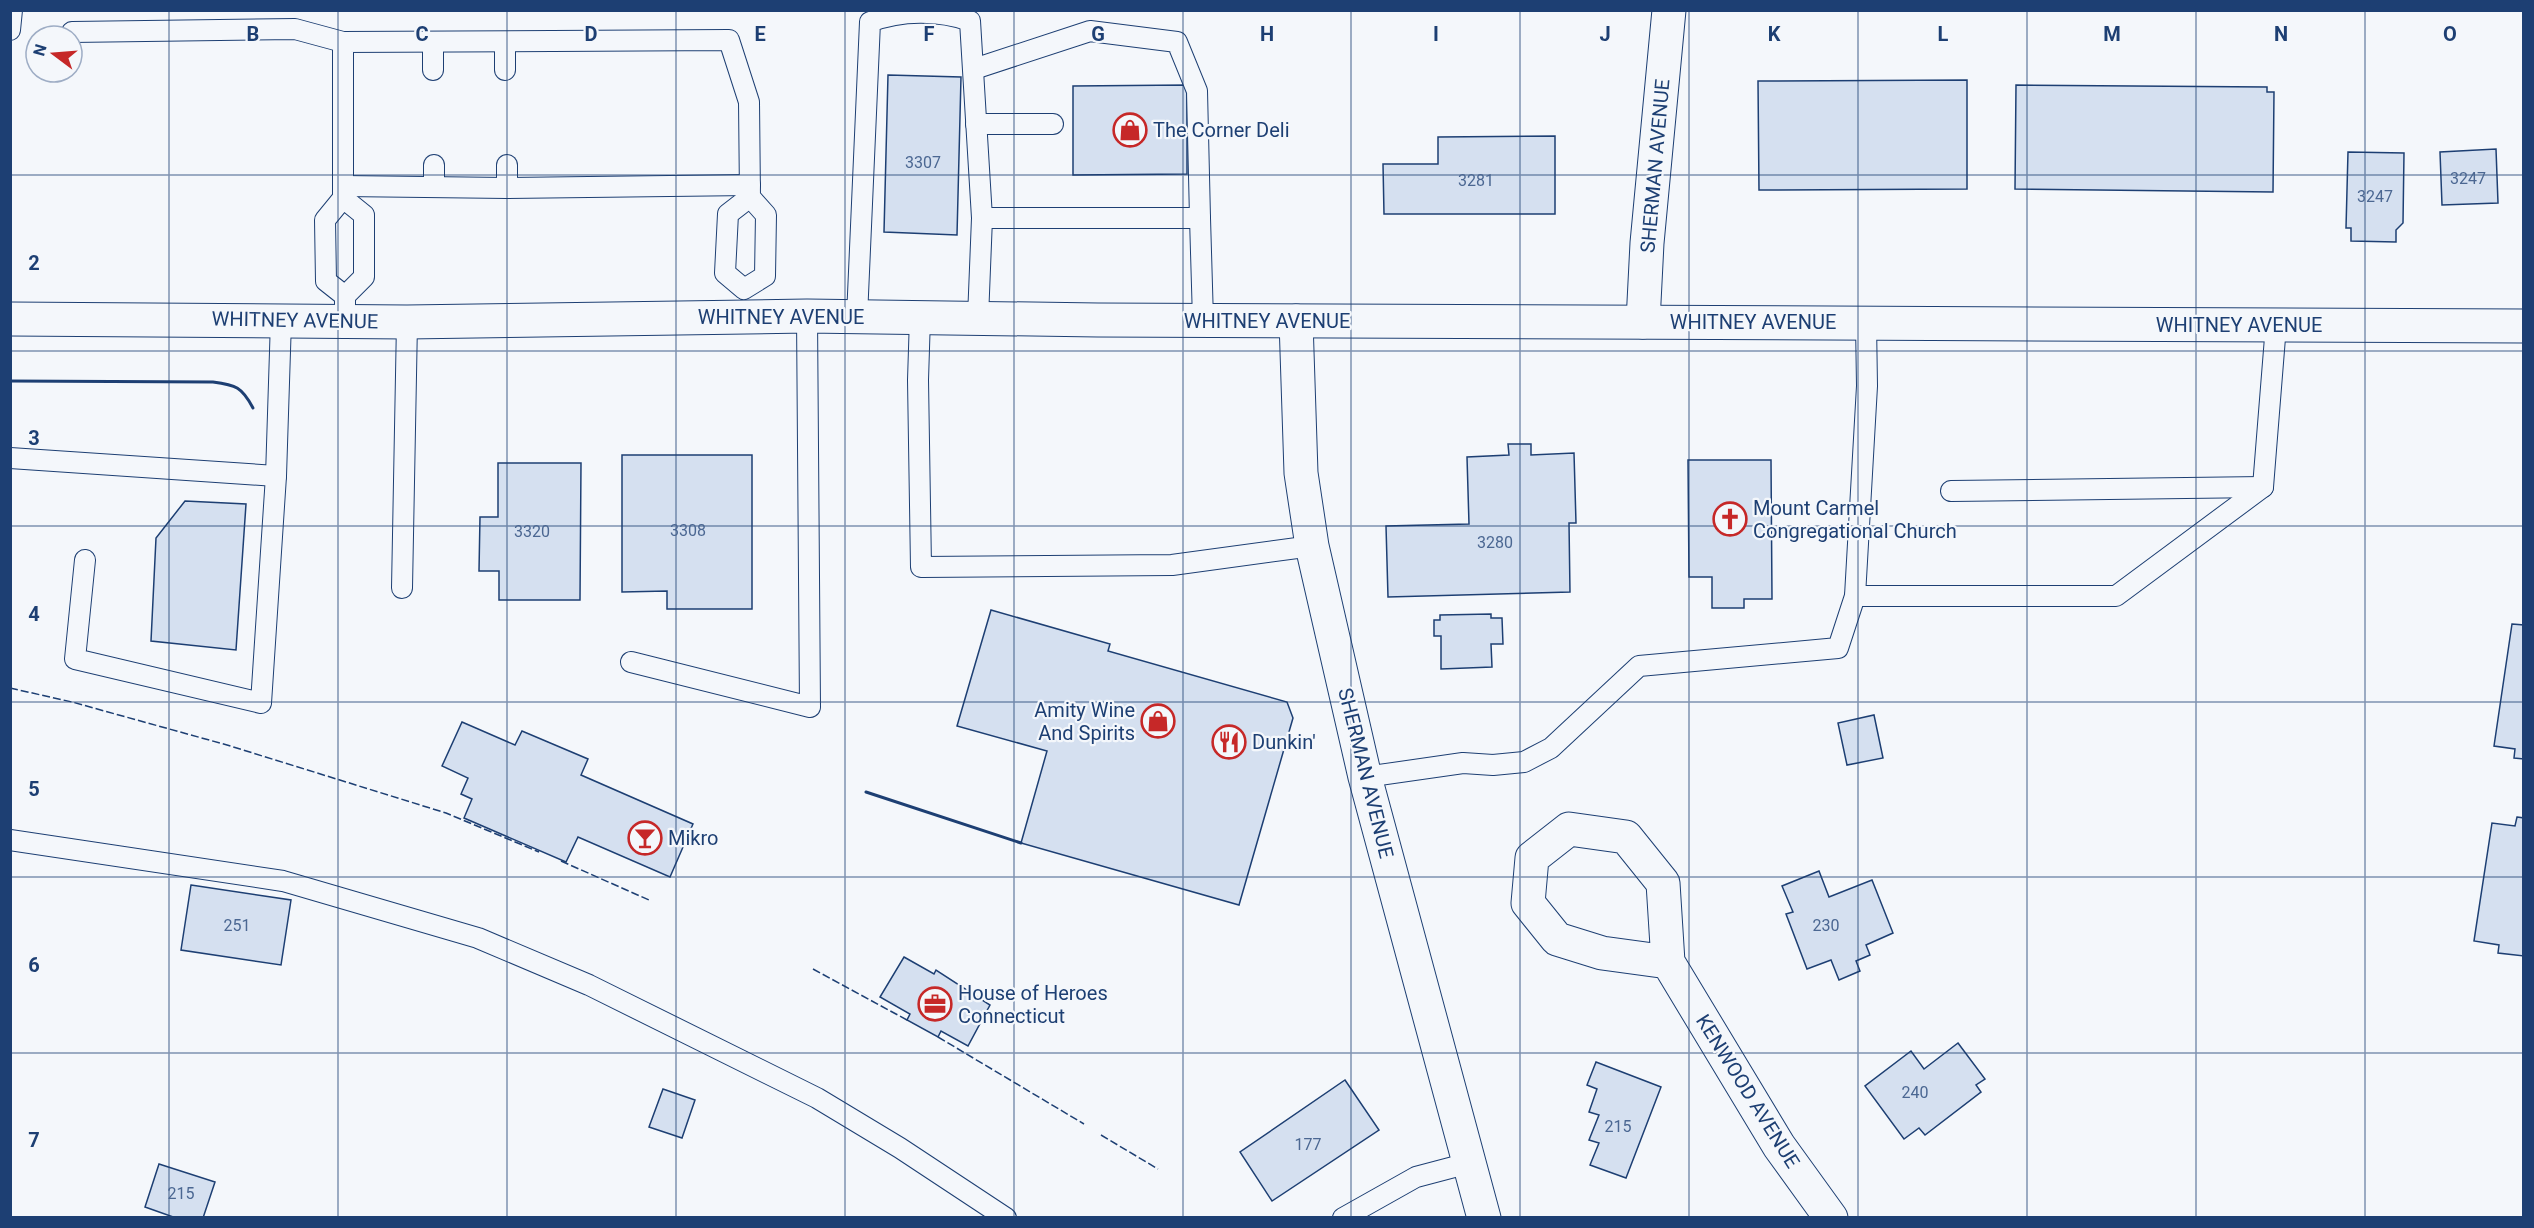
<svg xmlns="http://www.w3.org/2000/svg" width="2534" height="1228" font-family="Roboto,sans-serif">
  <rect width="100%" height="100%" fill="#f4f7fb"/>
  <g fill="#d5e0f0" stroke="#1d3f73" stroke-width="1.5">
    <path d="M888,75l73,2 -4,158 -73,-3z"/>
    <path d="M1967,80v109l-208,1 -1,-109z"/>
    <path d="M1187,85v89l-114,1v-89z"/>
    <path d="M2016,85l251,2v5h7l-1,100 -258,-3z"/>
    <path d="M1555,136v78h-171l-1,-50h55v-27z"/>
    <path d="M2496,149l2,54 -56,2 -2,-53z"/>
    <path d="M2348,152l56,1 -1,70 -7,7v12l-45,-1v-13h-5z"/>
    <path d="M1508,444h23v11l43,-2 2,70h-7l1,69 -182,5 -2,-71 83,-2 -2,-67 42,-2z"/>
    <path d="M622,455h130v154h-85v-18l-45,1z"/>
    <path d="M1688,460h83l1,139h-28v9h-32v-31h-23z"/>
    <path d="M498,463h83l-1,137h-81v-29h-20l1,-54h18z"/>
    <path d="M185,501l61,3 -10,146 -85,-9 5,-103z"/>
    <path d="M991,610l119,34 -2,7 179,51 6,16 -54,187 -218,-62 26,-92 -90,-25z"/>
    <path d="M1491,614v4h11l1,26h-12l1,23 -51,2v-33h-7v-16h6v-5z"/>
    <path d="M2512,624l12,1v134l-10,-1 1,-9 -21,-3z"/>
    <path d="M1874,715l9,43 -36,7 -9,-42z"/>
    <path d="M462,722l53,23 7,-14 66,28 -7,16 112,49 -23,53 -92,-40 -12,25 -102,-44 8,-19 -11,-5 7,-16 -26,-12z"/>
    <path d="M2517,817l7,1v138l-26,-3 1,-8 -25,-4 18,-118 23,3z"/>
    <path d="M1819,871l10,26 43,-17 21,53 -27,12 4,10 -14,6 4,10 -21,9 -8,-20 -24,9 -21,-55 7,-2 -11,-26z"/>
    <path d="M191,885l100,15 -10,65 -100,-15z"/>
    <path d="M904,957l30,17 2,-4 54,35 -22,41 -27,-15 -3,6 -31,-17 3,-6 -30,-17z"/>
    <path d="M1958,1043l27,36 -9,6 5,7 -56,43 -6,-7 -15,11 -39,-53 46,-35 13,18z"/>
    <path d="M1596,1062l65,25 -35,91 -36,-13 9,-22 -10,-3 10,-25 -10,-3 8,-23 -10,-4z"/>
    <path d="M1345,1080l34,50 -107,71 -32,-49z"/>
    <path d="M663,1089l32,11 -13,38 -33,-11z"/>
    <path d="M159,1164l56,18 -12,36h-27l-31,-11z"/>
  </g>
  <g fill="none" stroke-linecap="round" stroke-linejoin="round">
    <g stroke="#1d3f73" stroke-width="22">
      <g id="service">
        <path d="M10,30l2,-20"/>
        <path d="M72,32l223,-3 48,13"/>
        <path d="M505,42v28"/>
        <path d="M974,69l116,-38 87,11 20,49 3,127"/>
        <path d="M433,70v-28"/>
        <path d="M976,124h77"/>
        <path d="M434,165v22"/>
        <path d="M507,165v23"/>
        <path d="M343,186l164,2 243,-3"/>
        <path d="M343,198v-156l386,-2 20,62 1,95 16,18 -1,61 -21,13 -19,-16 3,-59 22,-17"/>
        <path d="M982,218h218l3,102"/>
        <path d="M345,296l-19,-15 -1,-61 18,-22 21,17v62l-19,19v25"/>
        <path d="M857,317l13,-295c31,-12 69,-12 100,-1l12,197 -4,100"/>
        <path d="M920,317l-2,63 3,187 251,-2 140,-19"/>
        <path d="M10,458l266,18"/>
        <path d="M1951,491l312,-4"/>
        <path d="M85,560l-10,99 186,44 15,-227 5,-156"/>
        <path d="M402,588l5,-266"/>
        <path d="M1855,596h261l147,-109 13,-162"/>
        <path d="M631,662l179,45 -3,-391"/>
        <path d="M1365,777l98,-14 30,2 31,-3 27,-14 88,-82 199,-18 17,-52 12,-210 -1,-63"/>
        <path d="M10,840l273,41 195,57 111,47 228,113 83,50 106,70"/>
        <path d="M1343,1218l73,-41 53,-14"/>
      </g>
    </g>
    <g stroke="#1d3f73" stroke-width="35">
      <g id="minor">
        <path d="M1643,322l4,-79 22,-233"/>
        <path d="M1668,962l-66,-9 -45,-14 -29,-36 4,-45 37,-29 57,8 37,46 5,79 111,184 52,72"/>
      </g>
    </g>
    <g stroke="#1d3f73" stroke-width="35">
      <path id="secondary" d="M1296,321l5,152 11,73 53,231 119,441"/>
    </g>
    <g stroke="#1d3f73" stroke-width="35">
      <path id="trunk" d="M10,319l397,3 400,-6 291,4 1426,6"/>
    </g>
    <use href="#service" stroke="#f4f7fb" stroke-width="20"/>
    <use href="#minor" stroke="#f4f7fb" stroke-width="33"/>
    <use href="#secondary" stroke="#f4f7fb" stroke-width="33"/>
    <use href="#trunk" stroke="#f4f7fb" stroke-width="33"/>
    <g stroke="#1d3f73" stroke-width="1.5" stroke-dasharray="8 3" stroke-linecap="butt">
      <path d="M10,688l62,14 155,43 219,68 93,39"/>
      <path d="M561,861l88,39"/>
      <path d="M813,969l94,51"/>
      <path d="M938,1037l146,87"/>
      <path d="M1101,1135l57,34"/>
    </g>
    <g stroke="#1d3f73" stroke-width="3">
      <path d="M10,381l203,1c23,3 29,5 40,26"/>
      <path d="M866,792l155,51"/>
    </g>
  </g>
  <path fill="none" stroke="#1d3f73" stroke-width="1.5" stroke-opacity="0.55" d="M169,10v1208M338,10v1208M507,10v1208M676,10v1208M845,10v1208M1014,10v1208M1183,10v1208M1351,10v1208M1520,10v1208M1689,10v1208M1858,10v1208M2027,10v1208M2196,10v1208M2365,10v1208M10,175h2514M10,351h2514M10,526h2514M10,702h2514M10,877h2514M10,1053h2514"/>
  <defs>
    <g id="shop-ring" transform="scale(1.725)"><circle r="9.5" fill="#f4f7fb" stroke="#c62828" stroke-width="1.5"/><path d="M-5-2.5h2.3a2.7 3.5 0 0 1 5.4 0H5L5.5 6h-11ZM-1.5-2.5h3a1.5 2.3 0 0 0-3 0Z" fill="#c62828"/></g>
    <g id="church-ring" transform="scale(1.725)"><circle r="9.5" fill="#f4f7fb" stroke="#c62828" stroke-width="1.5"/><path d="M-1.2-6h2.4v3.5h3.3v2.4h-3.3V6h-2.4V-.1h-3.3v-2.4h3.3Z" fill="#c62828"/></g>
    <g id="restaurant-ring" transform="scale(1.725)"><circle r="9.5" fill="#f4f7fb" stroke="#c62828" stroke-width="1.5"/><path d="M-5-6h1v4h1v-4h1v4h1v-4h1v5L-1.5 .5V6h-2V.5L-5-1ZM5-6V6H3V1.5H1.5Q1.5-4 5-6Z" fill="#c62828"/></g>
    <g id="bar-ring" transform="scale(1.725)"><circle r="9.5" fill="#f4f7fb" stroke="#c62828" stroke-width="1.5"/><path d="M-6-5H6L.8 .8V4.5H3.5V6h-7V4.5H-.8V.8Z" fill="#c62828"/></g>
    <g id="office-ring" transform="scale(1.725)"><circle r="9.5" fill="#f4f7fb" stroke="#c62828" stroke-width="1.5"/><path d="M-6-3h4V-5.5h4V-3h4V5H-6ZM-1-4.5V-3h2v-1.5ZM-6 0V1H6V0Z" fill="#c62828"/></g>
  </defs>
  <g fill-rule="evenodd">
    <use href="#shop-ring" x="1130" y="130"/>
    <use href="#church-ring" x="1730" y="519"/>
    <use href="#shop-ring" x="1158" y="721"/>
    <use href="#restaurant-ring" x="1229" y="742"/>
    <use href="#bar-ring" x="645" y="838"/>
    <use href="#office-ring" x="935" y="1004"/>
  </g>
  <g text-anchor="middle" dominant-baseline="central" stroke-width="4.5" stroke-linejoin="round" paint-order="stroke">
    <g font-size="16" fill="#4b6792">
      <text x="923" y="162">3307</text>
      <text x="2468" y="178">3247</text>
      <text x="1476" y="180">3281</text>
      <text x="2375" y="196">3247</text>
      <text x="688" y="530">3308</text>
      <text x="532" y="531">3320</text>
      <text x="1495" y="542">3280</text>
      <text x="237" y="925">251</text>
      <text x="1826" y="925">230</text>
      <text x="1915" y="1092">240</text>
      <text x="1618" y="1126">215</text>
      <text x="1308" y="1144">177</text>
      <text x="181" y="1193">215</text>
    </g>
    <g font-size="20" fill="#1d3f73" stroke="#f4f7fb" text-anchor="start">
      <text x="1153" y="130">The Corner Deli</text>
      <text x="1753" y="508">Mount Carmel<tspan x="1753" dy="23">Congregational Church</tspan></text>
      <text x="1135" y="710" text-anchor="end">Amity Wine<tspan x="1135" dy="23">And Spirits</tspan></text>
      <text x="1252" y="742">Dunkin'</text>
      <text x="668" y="838">Mikro</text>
      <text x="958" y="993">House of Heroes<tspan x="958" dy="23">Connecticut</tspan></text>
    </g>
    <g font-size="20" fill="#1d3f73" stroke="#f4f7fb">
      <text transform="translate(1655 166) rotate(-85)">SHERMAN AVENUE</text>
      <text x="781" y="317">WHITNEY AVENUE</text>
      <text transform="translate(295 320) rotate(1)">WHITNEY AVENUE</text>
      <text x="1267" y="321">WHITNEY AVENUE</text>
      <text x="1753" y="322">WHITNEY AVENUE</text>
      <text x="2239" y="325">WHITNEY AVENUE</text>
      <text transform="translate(1366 773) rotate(76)">SHERMAN AVENUE</text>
      <text transform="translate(1748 1091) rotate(58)">KENWOOD AVENUE</text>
    </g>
  </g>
  <g font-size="20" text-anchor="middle" font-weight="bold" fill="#1d3f73" stroke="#f4f7fb" stroke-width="4.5" stroke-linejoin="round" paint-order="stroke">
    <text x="253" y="41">B</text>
    <text x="422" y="41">C</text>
    <text x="591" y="41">D</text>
    <text x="760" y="41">E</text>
    <text x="929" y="41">F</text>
    <text x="1098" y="41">G</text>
    <text x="1267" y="41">H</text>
    <text x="1436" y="41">I</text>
    <text x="1605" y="41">J</text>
    <text x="1774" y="41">K</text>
    <text x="1943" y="41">L</text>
    <text x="2112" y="41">M</text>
    <text x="2281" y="41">N</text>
    <text x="2450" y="41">O</text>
    <text x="34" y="270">2</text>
    <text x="34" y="445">3</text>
    <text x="34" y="621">4</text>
    <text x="34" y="796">5</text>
    <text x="34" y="972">6</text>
    <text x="34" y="1147">7</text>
  </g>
  <rect width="2534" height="1228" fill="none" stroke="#1d3f73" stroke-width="24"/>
  <g transform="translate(54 54) rotate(286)"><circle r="28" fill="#f4f7fb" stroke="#9eadc5" stroke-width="1.5"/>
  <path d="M0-4.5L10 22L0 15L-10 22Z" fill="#c62828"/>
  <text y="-9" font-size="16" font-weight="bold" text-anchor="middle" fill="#1d3f73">N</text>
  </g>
</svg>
